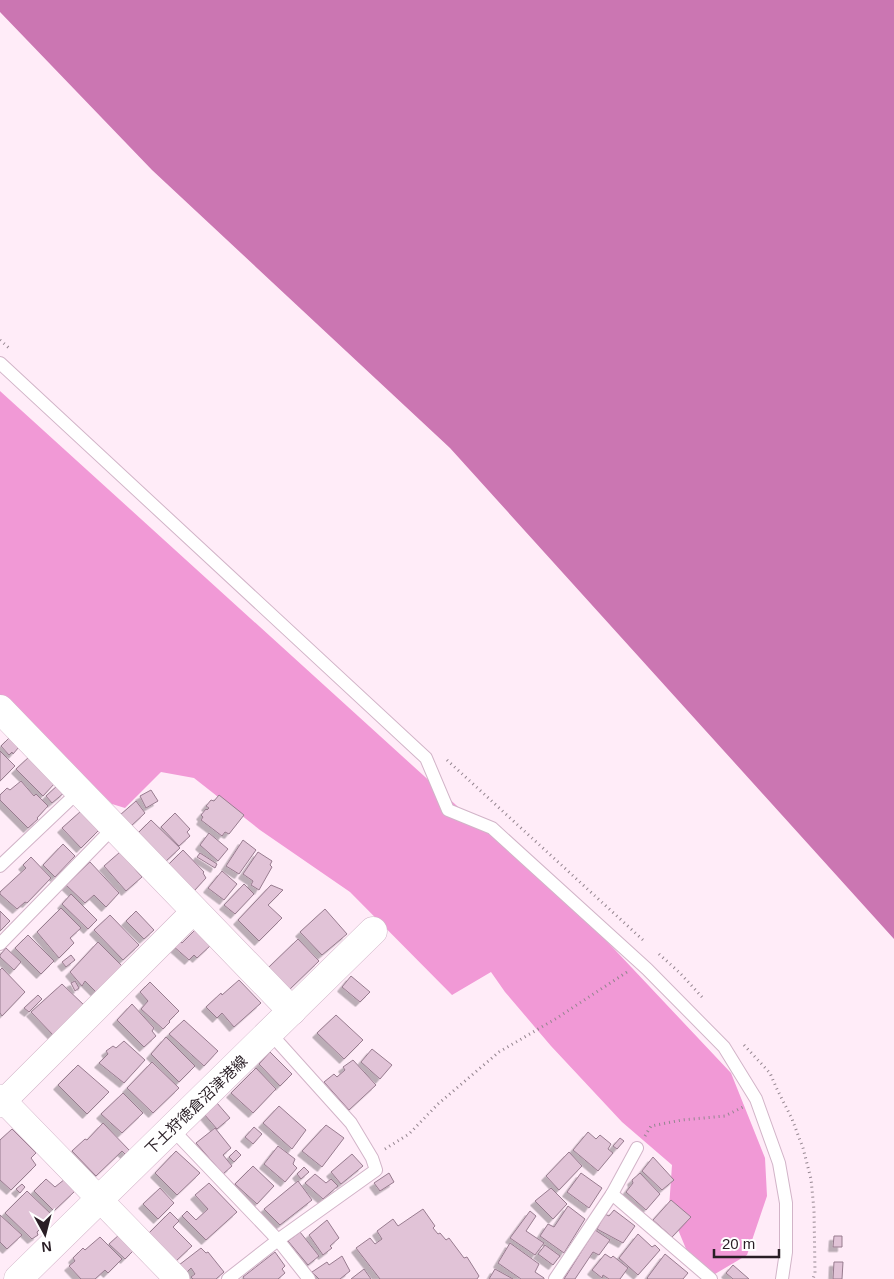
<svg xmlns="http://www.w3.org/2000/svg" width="894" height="1279" font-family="Helvetica,'Noto Sans JP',sans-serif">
  <defs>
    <filter id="shadow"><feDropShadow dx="-4.5" dy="4.5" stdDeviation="0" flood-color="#0004"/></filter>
  </defs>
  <rect width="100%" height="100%" fill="#ffecf8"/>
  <path fill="#f199d6" d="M0,391l467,424 101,85 163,173 34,85 2,38 -20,59 -32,19 -26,-18 -20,-48 3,-43 -50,-43 -71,-76 -46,-54 -14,-20 -39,23 -102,-103 -90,-62 -66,-52 -33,-6 -36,36 -13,-4 -112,-109z"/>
  <path fill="#cb76b2" d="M0,0h894v939l-444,-491 -298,-278 -152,-158z"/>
  <g fill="#e1c3d7" stroke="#987c8f" filter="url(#shadow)">
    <path d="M10,737l9,10 -6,7 -1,-2 -3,3 -8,-9z"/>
    <path d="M0,751l15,15 -15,15z"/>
    <path d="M30,756l25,27 -12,13 -27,-27z"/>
    <path d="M21,781l13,15 2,-2 12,12 -11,12 1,1 -10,9 -28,-28v-5l7,-7 3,2z"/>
    <path d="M59,784l6,8 -13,11 -6,-7z"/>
    <path d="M151,790l7,11 -12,7 -6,-12z"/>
    <path d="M219,795l25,20 -15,19 -4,-2 -3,4 -21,-16 2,-3 -2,-2 5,-6 1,1 2,-2 -3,-2 5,-6 3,1z"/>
    <path d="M136,801l9,12 -15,14 -10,-12z"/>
    <path d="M81,811l18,19 -18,18 -19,-20z"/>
    <path d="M175,813l15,16 -3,3 3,4 -11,10 -18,-19z"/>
    <path d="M151,820l29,28 -15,14 -28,-28z"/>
    <path d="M209,833l19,16 -10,12 -18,-16z"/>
    <path d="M243,840l13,10 -17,24 -13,-8z"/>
    <path d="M63,844l12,12 -20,21 -12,-12z"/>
    <path d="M183,850l21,22 -1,1 3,5 -12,13 -26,-26z"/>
    <path d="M120,852l22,25 -16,14 -22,-25z"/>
    <path d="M258,852l14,9 -2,4 2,2 -13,23 -8,-5 2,-4 -10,-7z"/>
    <path d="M200,853l17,11 -2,4 -18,-11z"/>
    <path d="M31,857l20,21 -24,25 -2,-1 -8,7 -17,-15v-2l26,-24 -3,-3z"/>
    <path d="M90,862l29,31 -13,14 -12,-12 -9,8 -19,-18z"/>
    <path d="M222,871l15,13 -13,16 -16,-12z"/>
    <path d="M244,884l10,10 -19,20 -11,-9z"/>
    <path d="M271,885l12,5 -15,15 14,13 -23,23 -21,-21z"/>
    <path d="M71,894l26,26 -9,9 -26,-25z"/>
    <path d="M61,908l20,20 -11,10 4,5 -15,15 -22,-26z"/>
    <path d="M325,909l22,25 -25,21 -22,-23z"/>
    <path d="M0,911l10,10 -10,10z"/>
    <path d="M136,911l18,19 -10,9 -18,-18z"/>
    <path d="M110,915l29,30 -16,15 -29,-30z"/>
    <path d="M197,928l14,17 -14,13 -3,-3 -5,5 -17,-15 5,-6 5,4z"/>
    <path d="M28,935l26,26 -13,13 -26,-26z"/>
    <path d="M298,939l21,22 -30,29 -20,-23z"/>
    <path d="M98,942l25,25 -25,27 -13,-13 -3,5 -12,-14z"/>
    <path d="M6,948l15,14 -7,8 -14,-13v-2z"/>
    <path d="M71,955l4,5 -9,7 -4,-5z"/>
    <path d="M2,968l23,24 -23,24 -2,-3v-43z"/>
    <path d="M351,976l19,16 -10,10 -18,-15z"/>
    <path d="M239,980l22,23 -27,24 -12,-14 -5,5 -11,-11 15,-14 1,2z"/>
    <path d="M75,981l4,7 -4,3 -4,-8z"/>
    <path d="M150,982l29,29 -10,10 1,1 -7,7 -22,-20 7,-8 -8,-9z"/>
    <path d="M62,984l24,23 -32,29 -23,-24z"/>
    <path d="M38,995l4,4 -13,13 -5,-4z"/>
    <path d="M132,1004l22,24 -2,3 4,5 -12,11 -27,-27z"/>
    <path d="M336,1015l27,25 -19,19 -27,-26z"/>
    <path d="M184,1020l34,31 -14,15 -35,-32z"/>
    <path d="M166,1037l29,29 -16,16 -28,-28z"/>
    <path d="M124,1041l21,19 -21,23 -25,-20 9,-9 -2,-3 7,-5 3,2z"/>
    <path d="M372,1049l20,16 -12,14 -19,-17z"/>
    <path d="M270,1052l22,22 -12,12 -21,-22z"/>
    <path d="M353,1060l23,25 -27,25 -25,-28 10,-8 3,3 8,-7 -2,-3z"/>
    <path d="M152,1062l27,26 -26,25 -26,-25z"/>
    <path d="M78,1065l31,27 -22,22 -29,-29z"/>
    <path d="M256,1068l20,21 -23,24 -22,-20z"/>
    <path d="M123,1093l20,20 -21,20 -21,-19z"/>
    <path d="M217,1103l13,15 -13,11 -13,-15z"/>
    <path d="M279,1106l27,24 -14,19 -29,-26z"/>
    <path d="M103,1123l27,28 -4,4 -4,-4 -26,25 -24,-25 13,-12 2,1z"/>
    <path d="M326,1125l18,13 -22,29 -20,-16z"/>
    <path d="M254,1127l8,7 -9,10 -8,-7z"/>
    <path d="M215,1128l16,20 -8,7 9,11 -9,8 -27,-31z"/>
    <path d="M12,1129l24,24 -5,5 5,7 -25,25 -11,-10v-40z"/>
    <path d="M588,1132l8,7 4,-4 11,9 -3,5 5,4 -15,18 -25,-21z"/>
    <path d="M620,1138l4,3 -7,8 -4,-3z"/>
    <path d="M278,1146l17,13 -2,5 4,4 -12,14 -21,-18z"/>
    <path d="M236,1150l5,5 -7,7 -5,-5z"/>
    <path d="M176,1151l24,22 -23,22 -22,-22z"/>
    <path d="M569,1152l13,14 -23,24 -13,-14z"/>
    <path d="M352,1154l11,12 -22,18 -10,-12z"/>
    <path d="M653,1157l21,23 -12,10 -20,-19z"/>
    <path d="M253,1166l21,20 -17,18 -22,-20z"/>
    <path d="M304,1167l5,5 -8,7 -4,-5z"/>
    <path d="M389,1173l5,9 -14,9 -6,-8z"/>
    <path d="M581,1173l21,15 -13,20 -22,-16z"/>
    <path d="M640,1173l20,21 -14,16 -20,-18 7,-9 -1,-3z"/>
    <path d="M315,1174l11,9 5,-4 7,7 -15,13 -18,-16z"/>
    <path d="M46,1179l9,8 10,-8 10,12 -21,20 -20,-20z"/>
    <path d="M298,1181l14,19 -32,25 -16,-16z"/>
    <path d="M209,1183l28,29 -31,28 -24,-24 5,-5 9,9 12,-11 -13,-14z"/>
    <path d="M22,1184l3,3 -5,6 -4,-4z"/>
    <path d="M160,1188l14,15 -16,16 -15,-15z"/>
    <path d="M551,1188l16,16 -14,15 -18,-18z"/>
    <path d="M27,1191l26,25 -16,16 1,3 -6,4 -27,-26z"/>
    <path d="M671,1200l20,17 -19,20 -19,-17z"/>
    <path d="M568,1206l17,13 -21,34 -24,-17 8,-12 6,3z"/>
    <path d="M423,1209l12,17 -2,2 5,6 2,-1 6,7 3,-2 15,20 3,-1 12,19 -2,3h-97l-24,-31 14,-10 5,6 7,-5 -5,-8 16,-12 5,7z"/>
    <path d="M614,1210l21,16 -12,17 -26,-14 8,-15 4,2z"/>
    <path d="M530,1211l6,5 -10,15 18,12 -9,12 -25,-17z"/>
    <path d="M170,1212l9,9 -6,6 19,19 -16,15 -28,-27z"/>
    <path d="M0,1215l22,20 -15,14 -7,-7z"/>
    <path d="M327,1220l12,18 -9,8 2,2 -9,7 -14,-20z"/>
    <path d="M595,1230l15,10 -11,15 -6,-3 -18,27h-11z"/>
    <path d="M300,1232l19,24 -11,9 -20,-24z"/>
    <path d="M120,1234l14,16 -9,9 -16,-15z"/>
    <path d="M638,1234l14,13 3,-2 5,5 -22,25 -19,-17z"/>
    <path d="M834,1236h8v11h-9z"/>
    <path d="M100,1237l22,22 -14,14 -3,-3 -10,9h-14l-12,-13 6,-5 -2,-3 10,-10 2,2z"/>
    <path d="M510,1243l29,21 -4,8 9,6v1h-23l-23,-16z"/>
    <path d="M545,1245l15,11 -7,9 -15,-11z"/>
    <path d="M201,1248l5,5 2,-1 16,20 -8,7h-23l-2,-2 4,-3 -4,-6 -5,5 -7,-8z"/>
    <path d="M275,1252l10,14 -3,3 3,4 -7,6h-34l-1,-2z"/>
    <path d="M605,1254l6,4 2,-2 15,12 -8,11h-11l-6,-4 -1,3 -10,-8z"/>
    <path d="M665,1254l23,19 -5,6h-35l-1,-1z"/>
    <path d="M342,1256l8,15 -10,8h-21l-7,-7 15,-10 2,3z"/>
    <path d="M834,1262h9l-1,17h-9z"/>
    <path d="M733,1265l16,14h-16l-7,-6z"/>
    <path d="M364,1269l7,10h-20z"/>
    <path d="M495,1269l18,10h-24z"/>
  </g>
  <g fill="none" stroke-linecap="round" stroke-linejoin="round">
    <g stroke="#d2b4c8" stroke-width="14">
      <g id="service">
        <path d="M0,363l426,395 22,52 44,18 155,141 77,78 32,52 23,64 7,40v49l-4,27"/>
        <path d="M0,866l79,-75"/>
        <path d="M0,944l114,-117"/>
        <path d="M172,1129l106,111 31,39"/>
        <path d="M612,1194l99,85"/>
        <path d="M228,1279l50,-39 98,-70 -4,-12 -21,-35 -81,-90"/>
        <path d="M555,1279l57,-85 25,-46"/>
      </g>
    </g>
    <g stroke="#d2b4c8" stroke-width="26">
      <g id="minor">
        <path d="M0,1097l177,182"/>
        <path d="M0,1105l195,-195"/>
      </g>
    </g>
    <g stroke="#d2b4c8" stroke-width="29">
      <path id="tertiary" d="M0,709l292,302"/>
    </g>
    <g stroke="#d2b4c8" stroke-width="29">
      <path id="secondary" d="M18,1279l355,-348"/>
    </g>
    <g stroke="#94858f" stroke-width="3" stroke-dasharray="1 4" stroke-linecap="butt">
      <path d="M0,340l9,8"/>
      <path d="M447,760l196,180"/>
      <path d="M659,954l21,19 22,24"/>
      <path d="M744,1045l26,28 6,14 16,32 11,29 8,31 3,31 1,63 -2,6"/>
      <path d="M645,1136l6,-10 31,-6 43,-4 18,-9"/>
      <path d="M385,1149l24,-15 29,-30 61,-52 58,-34 70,-46"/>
    </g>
    <use href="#service" stroke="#fff" stroke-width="12"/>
    <use href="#minor" stroke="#fff" stroke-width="25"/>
    <use href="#tertiary" stroke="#fff" stroke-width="28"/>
    <use href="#secondary" stroke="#fff" stroke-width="28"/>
  </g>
  <g text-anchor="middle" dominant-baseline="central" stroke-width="4.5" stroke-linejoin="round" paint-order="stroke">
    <g font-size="15" fill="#291e25" stroke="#fff">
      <text transform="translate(196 1105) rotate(-44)">下土狩徳倉沼津港線</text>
    </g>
  </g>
  <g transform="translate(45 1234) rotate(173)" stroke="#ffffff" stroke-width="4" paint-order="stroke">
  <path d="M0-4L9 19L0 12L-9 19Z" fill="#291e25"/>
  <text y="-8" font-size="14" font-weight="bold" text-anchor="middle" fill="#291e25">N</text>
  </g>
  <path d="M714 1249v8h65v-8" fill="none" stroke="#291e25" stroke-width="2.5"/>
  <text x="722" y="1249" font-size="15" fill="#291e25" stroke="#ffffff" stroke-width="4" paint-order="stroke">20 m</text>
</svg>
